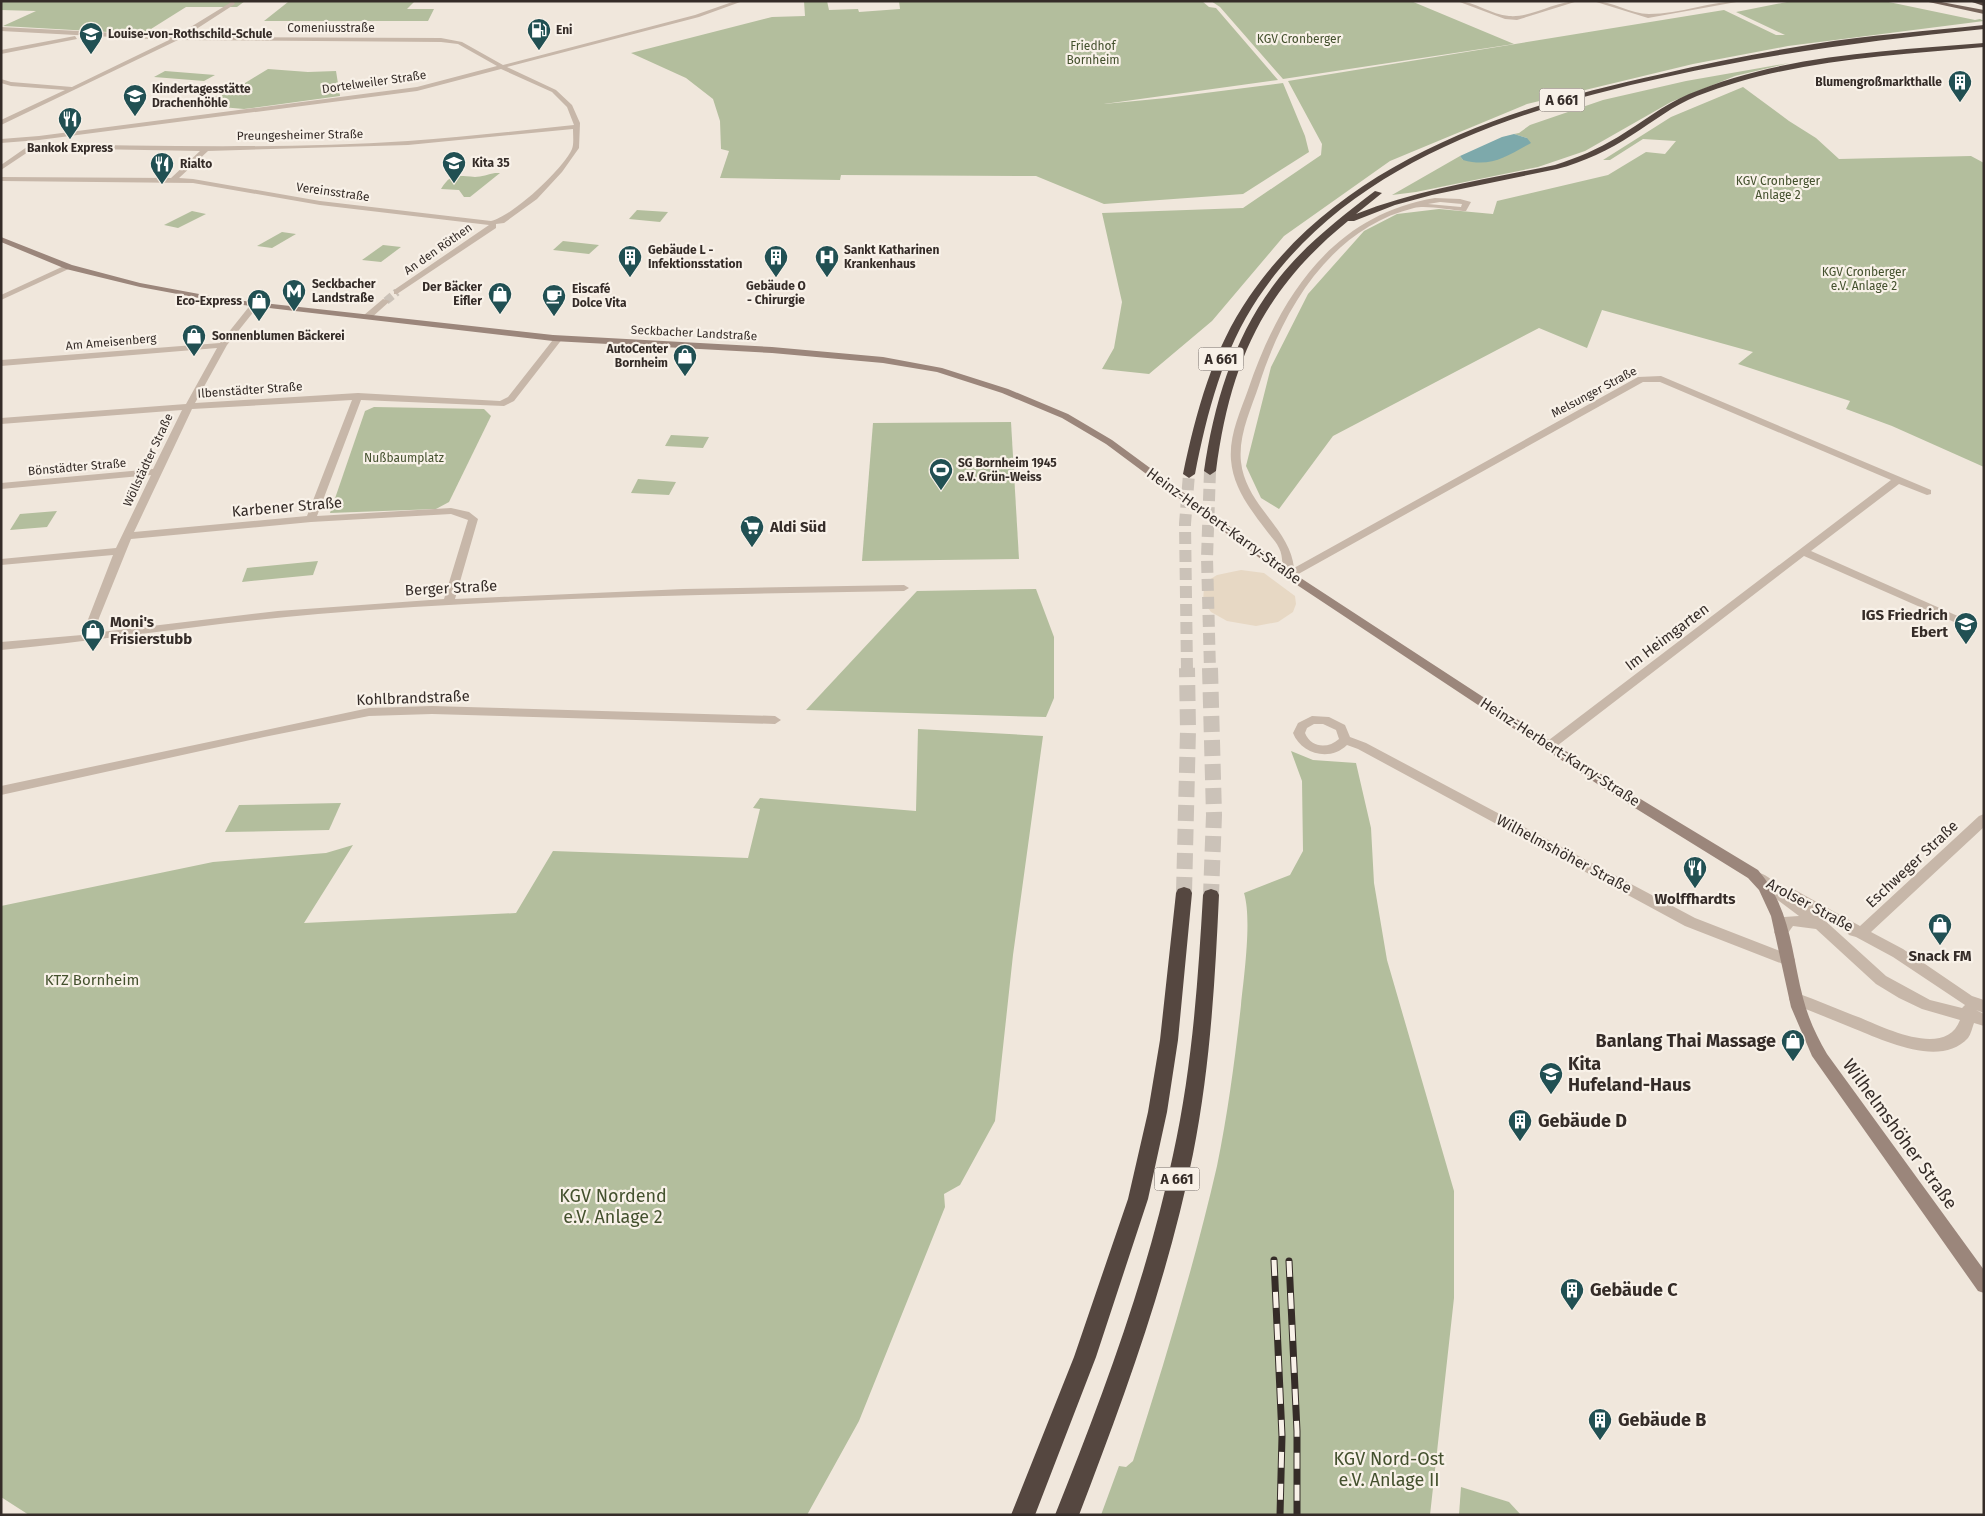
<svg xmlns="http://www.w3.org/2000/svg" width="1985" height="1516" font-family="'Fira Sans',sans-serif">
  <rect width="100%" height="100%" fill="#f0e7dc"/>
  <g fill="#b3be9d">
    <path d="M1,1h414l-8,8h27l-6,12h-164l24,-19 -43,-1 -8,6h-51l-43,27 -140,-8 33,-15 -35,-1z"/>
    <path d="M804,1h23l2,9 29,-1 1,3 41,-3 -1,-8h303l7,6 7,1 62,72 -174,24 62,-6 117,-15 22,53 4,16 -66,42 -139,10 -68,-28 -195,-1 -1,5 -120,-2 9,-27 -8,-2 -1,-28 -7,-22 -27,-21 -55,-25 141,-36 33,-1z"/>
    <path d="M1211,1h200l103,43 -231,35 -63,-72z"/>
    <path d="M1792,1h92l91,19 5,-1 4,2 -196,25 -95,18 -166,40 -137,57 -106,75 -72,85 -63,53 -47,-5 12,-21 8,-46 -20,-89 141,-5 78,-53 1,-11 -34,-63 436,-71 52,25h9l-49,-23z"/>
    <path d="M1789,63l-54,13 -64,26 -86,49 -47,16 -122,25 -24,3 68,-39 3,4 64,-22 -13,-4 5,-1 11,-8 73,-25 83,-19z"/>
    <path d="M268,69l40,3 28,-1 4,25 -96,13 -45,-4 17,-9 6,-1 23,-10v-2z"/>
    <path d="M165,71l50,4 -11,6 -50,-4z"/>
    <path d="M1743,87l46,34 27,17 23,21 132,-3 13,7v304l-92,-41 -46,-17 4,-8 -112,-37 15,-12 -151,-42 -15,38 -48,-20 -206,108 -54,73 -18,-11 -15,-32 25,-99 37,-73 56,-63 33,-17 42,-5 54,5 4,-13 111,-26 38,-23 19,2 11,-13 -33,-2 -33,21h-7l68,-43z"/>
    <path d="M495,173h5l-30,24h-6l-5,-7 -18,-1c10,-16 15,-13 34,-12 6,0 14,-3 20,-4z"/>
    <path d="M637,210l31,2 -8,10 -31,-3z"/>
    <path d="M192,211l14,3 -28,14 -14,-3z"/>
    <path d="M282,232l14,2 -24,14 -15,-2z"/>
    <path d="M563,241l36,4 -10,9 -36,-4z"/>
    <path d="M383,245l18,2 -20,15 -19,-2z"/>
    <path d="M374,407l110,2 7,7 -42,86 -13,7 -106,4 35,-102z"/>
    <path d="M1011,422l8,137 -157,2 11,-138z"/>
    <path d="M671,435l38,2 -6,11 -38,-2z"/>
    <path d="M638,479l38,3 -7,13 -38,-2z"/>
    <path d="M57,511l-10,16 -37,3 10,-16z"/>
    <path d="M318,561l-5,14 -71,7 5,-14z"/>
    <path d="M1036,589l18,48v61l-8,19 -240,-7 111,-119z"/>
    <path d="M918,729l125,7 -30,219 -18,166 -35,64 -16,9 1,13 -86,214 -52,94h-778l-28,-18v-591l212,-44 113,-9 27,-8 -49,78 212,-10 37,-62 195,7 12,-49 -7,-1 7,-10 156,13z"/>
    <path d="M1291,751l22,9 43,3 15,65 3,55 13,77 67,231v107l-24,217h-329l18,-49 7,1 7,-6c31,-97 61,-195 84,-295 11,-53 18,-107 24,-161 3,-29 11,-86 3,-112l46,-18 13,-24 -1,-70z"/>
    <path d="M341,803l-12,27 -104,2 14,-27z"/>
    <path d="M1461,1487l48,15 12,13h-62z"/>
  </g>
  <path fill="#e7d8c4" d="M1241,570l23,3 31,23 1,8 -3,8 -15,10 -22,4 -29,-5 -16,-9 -8,-11 1,-14 5,-7 8,-5z"/>
  <path fill="#7da9ab" d="M1514,134l13,4 4,5c-24,13 -40,25 -68,17l-3,-4 42,-19z"/>
  <g fill="none" stroke-linecap="round" stroke-linejoin="round">
    <path stroke="#cbc2b8" stroke-width="8" stroke-dasharray="8 4" stroke-linecap="butt" d="M386,301l11,-9"/>
    <g stroke="#cbc2b8" stroke-width="12" stroke-dasharray="12 6" stroke-linecap="butt">
      <path d="M1210,471l-3,87 3,112"/>
      <path d="M1187,670l-2,-146 4,-50"/>
    </g>
    <g stroke="#cbc2b8" stroke-width="16" stroke-dasharray="16 8" stroke-linecap="butt">
      <path d="M1210,668l4,147 -3,80"/>
      <path d="M1184,893l4,-163 -1,-62"/>
    </g>
    <g fill="#c7b7a9" fill-rule="evenodd">
      <path d="M233,1l2,3 -51,33 257,1 21,4 41,23 192,-50 40,-14h8l-44,16 -192,50 49,23 16,15 8,18 -1,25 -17,24 -25,27 -33,24 -8,1v4l-99,66h-3v-4l95,-65 -169,-20 -127,-22 -192,-2v-4l170,1 29,-27 -166,-3 -33,22v-5l33,-23 3,2c124,2 248,5 371,-3 55,-4 110,-10 166,-16l-7,-18 -15,-15 -51,-23 -84,22 -378,49 -38,3v-4l38,-3 378,-49 80,-21 -39,-22 -17,-2 -263,-2 -177,85v-5l64,-30 -54,-4 -10,-3v-4l10,3 61,5 97,-47 -168,-9v-4l175,9zM573,129c0,6 1,15 -1,20 -9,20 -59,67 -81,72l-171,-20 -127,-22 -14,-1 29,-27 200,-6z"/>
      <path d="M1457,1c18,0 34,14 52,15 22,2 46,-15 69,-15l-61,19 -12,-1z"/>
      <path d="M1593,1c19,0 38,13 56,13 31,0 62,-13 93,-13l-94,17z"/>
      <path d="M75,36l2,3 -76,15v-4z"/>
      <path d="M1435,198l25,1 11,3 -5,9h-3c-13,-1 -37,-6 -49,-3 -83,20 -131,101 -155,177 -8,24 -21,51 -18,77 5,44 49,66 53,106l344,-191 23,-1 270,114v4l-4,1 -28,-11 -88,67 158,70 2,2 -2,2h-8l-157,-69 -251,193h-8l-2,-3 2,-3 346,-263 -231,-98h-17l-350,195h-8c-4,-8 -1,-20 -6,-29 -3,-7 -9,-12 -13,-18 -16,-21 -33,-43 -35,-70 -2,-24 9,-48 17,-70 31,-92 84,-175 187,-192zM1440,202l22,2 -1,3 -33,-3z"/>
      <path d="M66,265l7,2 -72,33v-5z"/>
      <path d="M383,299l7,2 -20,18h-6v-4z"/>
      <path d="M252,303l7,2 -32,40 -32,58 163,-10 142,8 8,-4 48,-61 7,2 -49,63 -10,5 -143,-6 -44,116 134,-8 18,4 9,7 -23,80 229,-10 220,-4 5,3 -5,3c-196,3 -392,7 -586,23 -106,9 -211,26 -317,36v-8l81,-7 31,-80 -112,10v-6l115,-11 35,-73 -150,14v-6l152,-14 29,-59 -181,14v-6l185,-14 31,-56 -216,18v-6l219,-17zM352,400l-45,116 -173,16 58,-123zM451,514l17,6 -24,79 -166,12 -185,22 38,-94 180,-17z"/>
      <path d="M432,706l343,10 6,4 -6,4 -343,-10 -63,2 -105,21 -263,58v-9l368,-78z"/>
      <path d="M1312,716l17,1 16,8 5,12 16,6 329,175 98,38 2,4 -2,4 -5,2 -103,-40 -327,-177 -11,-4c-17,17 -46,9 -54,-12l5,-10zM1314,724h9l13,6 3,9c-11,10 -28,9 -34,-6l2,-5z"/>
      <path d="M1984,814v13l-113,105 32,17 69,47 12,4v13l-8,-3 8,4v12l-10,-3c-2,5 -3,11 -6,15 -27,30 -83,3 -113,-9 -21,-9 -43,-17 -64,-26l-2,-4 2,-4 5,-2c22,7 43,17 65,25 26,11 85,40 99,2l-38,-11 -23,-11 -23,-14 -60,-55 -23,-3c-5,7 -8,13 -17,10l-2,-4 10,-15 15,-1 -47,-35 -2,-4 2,-4c12,-3 24,11 33,18l5,-2 5,1 65,36 119,-110zM1821,917l26,15 2,3 7,2 37,20 72,48 -3,3 -32,-8 -44,-24z"/>
    </g>
    <path fill="#9b867b" fill-rule="evenodd" d="M1,237l71,28 68,18 86,16 327,36 219,12 111,10 59,11 66,21 60,25 44,26 181,133 331,216 134,81c33,39 33,81 45,128 5,20 14,39 24,56l157,216v23l-6,-2 -166,-235 -21,-49 -20,-91 -12,-26 -11,-12 -134,-83 -329,-218 -179,-133 -44,-26 -60,-25 -65,-21 -54,-9 -111,-10 -219,-12 -327,-38 -86,-16 -74,-18 -65,-27z"/>
    <path fill="#76645a" fill-rule="evenodd" d="M1924,1h12l48,9v4z"/>
    <g fill="#554740" fill-rule="evenodd">
      <path d="M1971,1l13,1v4l-12,-4z"/>
      <path d="M1984,25v4c-109,11 -212,24 -318,48 -151,33 -318,86 -408,221 -35,52 -51,115 -63,176l-6,4 -6,-4c13,-62 30,-125 66,-177 93,-136 259,-190 413,-223 50,-12 101,-22 152,-30 57,-9 113,-13 170,-19z"/>
      <path d="M1984,43v4c-97,9 -195,13 -287,49 -23,9 -43,25 -65,39 -23,15 -48,27 -75,34l-125,26 -37,10 -41,16h-6c-85,69 -118,142 -132,250l-6,4 -6,-4c10,-69 31,-138 75,-193 27,-34 62,-61 96,-87l7,2 -26,21c64,-25 132,-35 199,-49 22,-7 43,-16 63,-28 23,-14 45,-32 71,-43 92,-39 196,-43 295,-51z"/>
      <path d="M1184,887l6,2 2,4 -14,147 -11,72 -19,87 -52,158 -61,158h-24l63,-158 54,-158 20,-87 12,-72 16,-147 2,-4z"/>
      <path d="M1211,889l6,2 2,4c-4,87 -9,174 -26,259 -25,124 -69,244 -114,361h-24c47,-117 92,-237 118,-360 19,-86 25,-173 30,-260l2,-4z"/>
    </g>
    <g stroke="#352c28" stroke-width="7">
      <g id="rail">
        <path d="M1274,1260l8,176 -2,79"/>
        <path d="M1289,1261l8,170v84"/>
      </g>
    </g>
    <use href="#rail" stroke="#f8f1e8" stroke-width="5" stroke-dasharray="16" stroke-linecap="butt"/>
  </g>
  <defs>
    <g id="fuel-pin" transform="scale(1.25)"><path d="M0 17L-7.5 6A9.5 9.5 0 1 1 7.5 6Z" fill="#215053" stroke="#f8f1e8"/><path d="M-5.5-6h7V0h2V4h1.3V-2.5L3-4.5l.8-.8L6-3V5H2.5V1h-1V6h-7ZM-4.2-4.7v3.2H.2V-4.7Z" fill="#fff"/></g>
    <g id="school-pin" transform="scale(1.25)"><path d="M0 17L-7.5 6A9.5 9.5 0 1 1 7.5 6Z" fill="#215053" stroke="#f8f1e8"/><path d="M0-5L7-2L0 1L-7-2ZM-4 1L0 2.5L4 1V4Q0 6-4 4Z" fill="#fff"/></g>
    <g id="building-pin" transform="scale(1.25)"><path d="M0 17L-7.5 6A9.5 9.5 0 1 1 7.5 6Z" fill="#215053" stroke="#f8f1e8"/><path d="M-4-6H4V6H1V3H-1V6H-4ZM-2.5-4.3h1.7v1.8h-1.7ZM.8-4.3h1.7v1.8H.8ZM-2.5-1h1.7V.8h-1.7ZM.8-1h1.7V.8H.8Z" fill="#fff"/></g>
    <g id="restaurant-pin" transform="scale(1.25)"><path d="M0 17L-7.5 6A9.5 9.5 0 1 1 7.5 6Z" fill="#215053" stroke="#f8f1e8"/><path d="M-5-6h1v4h1v-4h1v4h1v-4h1v5L-1.5 .5V6h-2V.5L-5-1ZM5-6V6H3V1.5H1.5Q1.5-4 5-6Z" fill="#fff"/></g>
    <g id="hospital-pin" transform="scale(1.25)"><path d="M0 17L-7.5 6A9.5 9.5 0 1 1 7.5 6Z" fill="#215053" stroke="#f8f1e8"/><path d="M-5-5h3v3.5h4V-5h3V5h-3V1.5h-4V5h-3Z" fill="#fff"/></g>
    <g id="metro-pin" transform="scale(1.25)"><path d="M0 17L-7.5 6A9.5 9.5 0 1 1 7.5 6Z" fill="#215053" stroke="#f8f1e8"/><path d="M-5.5 5V-5H-3L0 0L3-5H5.5V5H3V-.5L0 4L-3-.5V5Z" fill="#fff"/></g>
    <g id="shop-pin" transform="scale(1.25)"><path d="M0 17L-7.5 6A9.5 9.5 0 1 1 7.5 6Z" fill="#215053" stroke="#f8f1e8"/><path d="M-5-2.5h2.3a2.7 3.5 0 0 1 5.4 0H5L5.5 6h-11ZM-1.5-2.5h3a1.5 2.3 0 0 0-3 0Z" fill="#fff"/></g>
    <g id="cafe-pin" transform="scale(1.25)"><path d="M0 17L-7.5 6A9.5 9.5 0 1 1 7.5 6Z" fill="#215053" stroke="#f8f1e8"/><path d="M-5.5-4.5H6V0H3Q3 3.5 0 3.5H-2.5Q-5.5 3.5-5.5 0ZM3-3.2v2h1.7v-2ZM-6 4.5H4V6H-6Z" fill="#fff"/></g>
    <g id="stadium-pin" transform="scale(1.25)"><path d="M0 17L-7.5 6A9.5 9.5 0 1 1 7.5 6Z" fill="#215053" stroke="#f8f1e8"/><path d="M0-5a6.5 5 0 1 0 0 10a6.5 5 0 1 0 0-10ZM-3.5-1.8h7v3.6h-7Z" fill="#fff"/></g>
    <g id="supermarket-pin" transform="scale(1.25)"><path d="M0 17L-7.5 6A9.5 9.5 0 1 1 7.5 6Z" fill="#215053" stroke="#f8f1e8"/><path d="M-6-5.5h2.5l.6 2H6L4.5 2H-2.5L-4.4-4H-6ZM-1.5 3.2a1.3 1.3 0 1 0 .1 0ZM3 3.2a1.3 1.3 0 1 0 .1 0Z" fill="#fff"/></g>
  </defs>
  <g fill-rule="evenodd">
    <use href="#fuel-pin" x="539" y="30"/>
    <use href="#school-pin" x="91" y="34"/>
    <use href="#building-pin" x="1960" y="82"/>
    <use href="#school-pin" x="135" y="96"/>
    <use href="#restaurant-pin" x="70" y="119"/>
    <use href="#school-pin" x="454" y="163"/>
    <use href="#restaurant-pin" x="162" y="164"/>
    <use href="#building-pin" x="630" y="257"/>
    <use href="#building-pin" x="776" y="257"/>
    <use href="#hospital-pin" x="827" y="257"/>
    <use href="#metro-pin" x="294" y="291"/>
    <use href="#shop-pin" x="500" y="294"/>
    <use href="#cafe-pin" x="554" y="296"/>
    <use href="#shop-pin" x="259" y="301"/>
    <use href="#shop-pin" x="194" y="336"/>
    <use href="#shop-pin" x="685" y="356"/>
    <use href="#stadium-pin" x="941" y="470"/>
    <use href="#supermarket-pin" x="752" y="527"/>
    <use href="#school-pin" x="1966" y="624"/>
    <use href="#shop-pin" x="93" y="631"/>
    <use href="#restaurant-pin" x="1695" y="868"/>
    <use href="#shop-pin" x="1940" y="925"/>
    <use href="#shop-pin" x="1793" y="1041"/>
    <use href="#school-pin" x="1551" y="1074"/>
    <use href="#building-pin" x="1520" y="1121"/>
    <use href="#building-pin" x="1572" y="1290"/>
    <use href="#building-pin" x="1600" y="1420"/>
  </g>
  <g text-anchor="middle" dominant-baseline="central" stroke-width="4.5" stroke-linejoin="round" paint-order="stroke">
    <g font-size="12" fill="#352c28" stroke="#f8f1e8">
      <text x="331" y="28">Comeniusstraße</text>
      <text transform="translate(374 82) rotate(-8)">Dortelweiler Straße</text>
      <text transform="translate(300 135) rotate(-1)">Preungesheimer Straße</text>
      <text transform="translate(333 192) rotate(8)">Vereinsstraße</text>
      <text transform="translate(438 249) rotate(-35)">An den Röthen</text>
      <text transform="translate(694 333) rotate(3)">Seckbacher Landstraße</text>
      <text transform="translate(111 342) rotate(-5)">Am Ameisenberg</text>
      <text transform="translate(250 390) rotate(-4)">Ilbenstädter Straße</text>
      <text transform="translate(1594 392) rotate(-28)">Melsunger Straße</text>
      <text transform="translate(148 460) rotate(-65)">Wöllstädter Straße</text>
      <text transform="translate(77 467) rotate(-5)">Bönstädter Straße</text>
    </g>
    <g font-size="12" font-weight="bold" fill="#352c28" stroke="#f8f1e8" text-anchor="start">
      <text x="556" y="30">Eni</text>
      <text x="108" y="34">Louise-von-Rothschild-Schule</text>
      <text x="1942" y="82" text-anchor="end">Blumengroßmarkthalle</text>
      <text x="152" y="89">Kindertagesstätte<tspan x="152" dy="14">Drachenhöhle</tspan></text>
      <text x="70" y="148" text-anchor="middle">Bankok Express</text>
      <text x="472" y="163">Kita 35</text>
      <text x="180" y="164">Rialto</text>
      <text x="648" y="250">Gebäude L -<tspan x="648" dy="14">Infektionsstation</tspan></text>
      <text x="844" y="250">Sankt Katharinen<tspan x="844" dy="14">Krankenhaus</tspan></text>
      <text x="312" y="284">Seckbacher<tspan x="312" dy="14">Landstraße</tspan></text>
      <text x="776" y="286" text-anchor="middle">Gebäude O<tspan x="776" dy="14">- Chirurgie</tspan></text>
      <text x="482" y="287" text-anchor="end">Der Bäcker<tspan x="482" dy="14">Eifler</tspan></text>
      <text x="572" y="289">Eiscafé<tspan x="572" dy="14">Dolce Vita</tspan></text>
      <text x="242" y="301" text-anchor="end">Eco-Express</text>
      <text x="212" y="336">Sonnenblumen Bäckerei</text>
      <text x="668" y="349" text-anchor="end">AutoCenter<tspan x="668" dy="14">Bornheim</tspan></text>
      <text x="958" y="463">SG Bornheim 1945<tspan x="958" dy="14">e.V. Grün-Weiss</tspan></text>
    </g>
    <g font-size="12" fill="#44512e" stroke="#f8f1e8">
      <text x="1299" y="39">KGV Cronberger</text>
      <text x="1093" y="46">Friedhof<tspan x="1093" dy="14">Bornheim</tspan></text>
      <text x="1778" y="181">KGV Cronberger<tspan x="1778" dy="14">Anlage 2</tspan></text>
      <text x="1864" y="272">KGV Cronberger<tspan x="1864" dy="14">e.V. Anlage 2</tspan></text>
      <text x="404" y="458">Nußbaumplatz</text>
    </g>
    <g fill="#f8f1e8" stroke="#706762" stroke-width="1">
      <rect x="1539.5" y="88.5" width="45" height="23" rx="4"/>
      <rect x="1198.5" y="347.5" width="45" height="23" rx="4"/>
      <rect x="1154.5" y="1167.5" width="45" height="23" rx="4"/>
    </g>
    <g font-size="14" font-weight="bold" fill="#352c28">
      <text x="1562" y="100">A 661</text>
      <text x="1221" y="359">A 661</text>
      <text x="1177" y="1179">A 661</text>
    </g>
    <g font-size="15" fill="#352c28" stroke="#f8f1e8">
      <text transform="translate(287 507) rotate(-5)">Karbener Straße</text>
      <text transform="translate(1224 526) rotate(36)">Heinz-Herbert-Karry-Straße</text>
      <text transform="translate(451 588) rotate(-3)">Berger Straße</text>
      <text transform="translate(1667 637) rotate(-37)">Im Heimgarten</text>
      <text transform="translate(413 698) rotate(-2)">Kohlbrandstraße</text>
      <text transform="translate(1560 752) rotate(33)">Heinz-Herbert-Karry-Straße</text>
      <text transform="translate(1564 854) rotate(28)">Wilhelmshöher Straße</text>
      <text transform="translate(1912 864) rotate(-43)">Eschweger Straße</text>
      <text transform="translate(1810 905) rotate(28)">Arolser Straße</text>
    </g>
    <g font-size="15" font-weight="bold" fill="#352c28" stroke="#f8f1e8" text-anchor="start">
      <text x="770" y="527">Aldi Süd</text>
      <text x="1948" y="615" text-anchor="end">IGS Friedrich<tspan x="1948" dy="17">Ebert</tspan></text>
      <text x="110" y="622">Moni's<tspan x="110" dy="17">Frisierstubb</tspan></text>
      <text x="1695" y="899" text-anchor="middle">Wolffhardts</text>
      <text x="1940" y="956" text-anchor="middle">Snack FM</text>
    </g>
    <g font-size="15" fill="#44512e" stroke="#f8f1e8">
      <text x="92" y="980">KTZ Bornheim</text>
    </g>
    <g font-size="18" font-weight="bold" fill="#352c28" stroke="#f8f1e8" text-anchor="start">
      <text x="1776" y="1041" text-anchor="end">Banlang Thai Massage</text>
      <text x="1568" y="1064">Kita<tspan x="1568" dy="21">Hufeland-Haus</tspan></text>
      <text x="1538" y="1121">Gebäude D</text>
      <text x="1590" y="1290">Gebäude C</text>
      <text x="1618" y="1420">Gebäude B</text>
    </g>
    <g font-size="18" fill="#352c28" stroke="#f8f1e8">
      <text transform="translate(1900 1134) rotate(54)">Wilhelmshöher Straße</text>
    </g>
    <g font-size="18" fill="#44512e" stroke="#f8f1e8">
      <text x="613" y="1196">KGV Nordend<tspan x="613" dy="21">e.V. Anlage 2</tspan></text>
      <text x="1389" y="1459">KGV Nord-Ost<tspan x="1389" dy="21">e.V. Anlage II</tspan></text>
    </g>
  </g>
  <rect width="1985" height="1516" fill="none" stroke="#352c28" stroke-width="5"/>
</svg>
